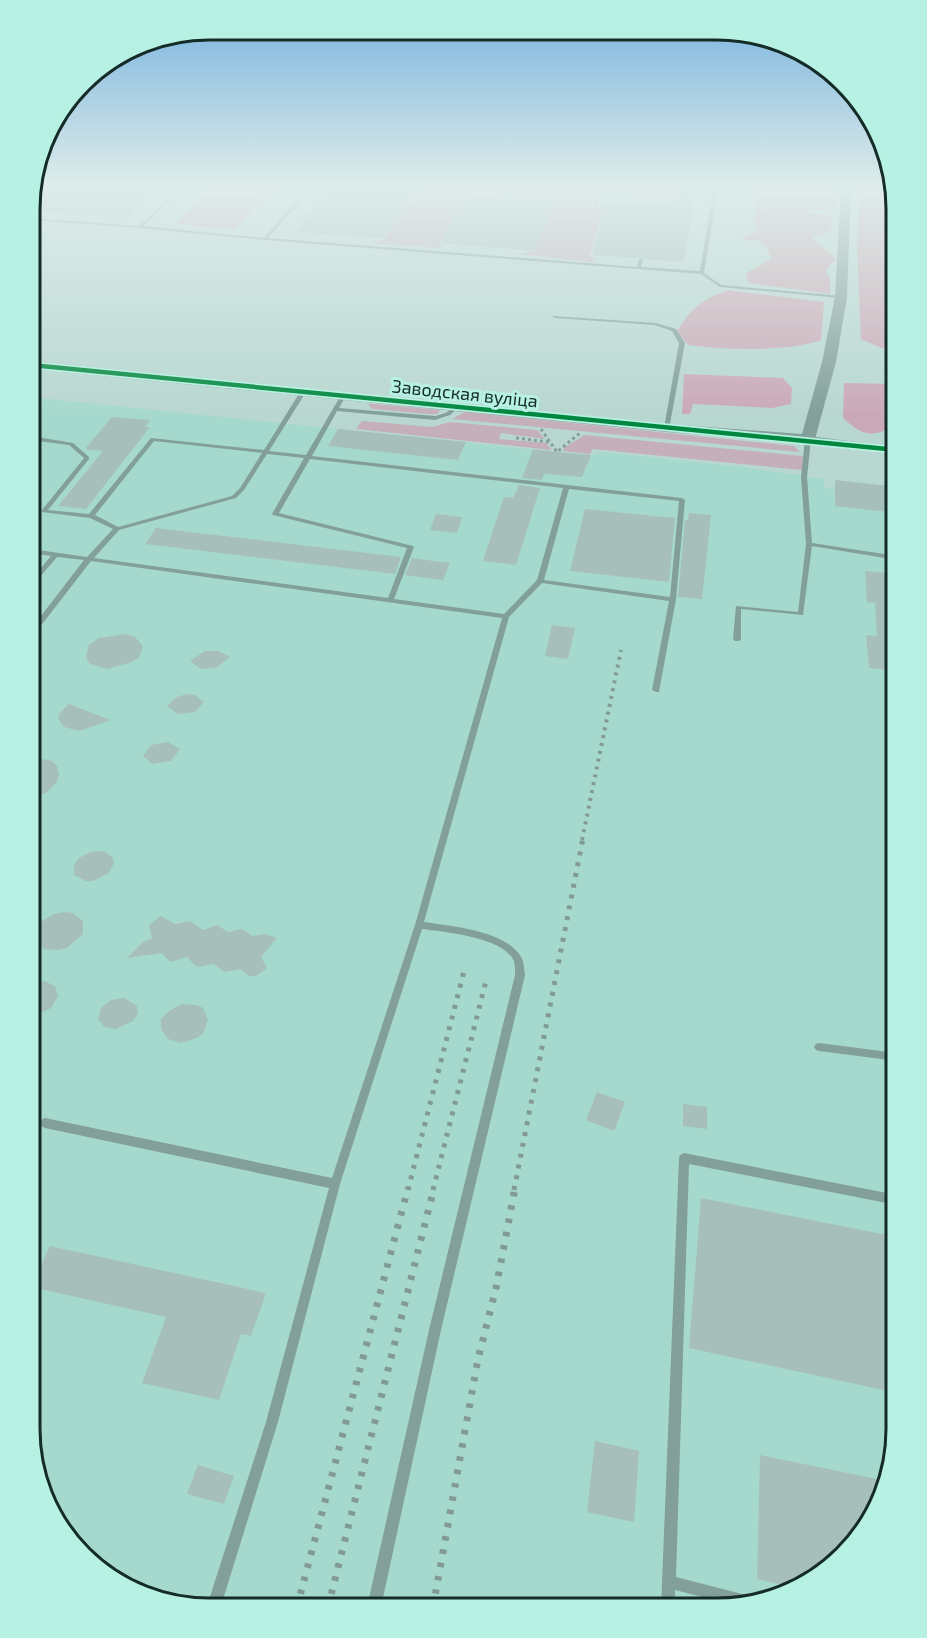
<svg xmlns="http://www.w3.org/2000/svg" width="927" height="1638" font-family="'Exo 2',sans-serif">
  <rect width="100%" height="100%" fill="#b8d7d0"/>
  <path fill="#a6d9cd" d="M31,397l526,55 34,3 11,-3 140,15 83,12 -1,9 10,1 1,-9 62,7v953l-14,57 -23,41 -34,33 -51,27 -58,10 -531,-2 -86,-35 -40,-43 -20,-42 -10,-58z"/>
  <g fill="#c5afb8">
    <path d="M430,187h28l-5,10 10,2 -24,44 4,5 -74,-5 16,-4 29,-44 11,1z"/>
    <path d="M465,187h43l-8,10 -39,-3z"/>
    <path d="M521,187l74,6 2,3 -5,11 12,2 -14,47 6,4 -5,2 -73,-8 16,-3 23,-51 -32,-2 2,-4 -13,-1z"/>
    <path d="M556,187h124v6l-11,2z"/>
    <path d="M368,404h8l64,6 -3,4h-7l-58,-5z"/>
    <path d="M465,412l329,34 6,6 -348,-33z"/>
    <path d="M362,421l70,6 18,-5 87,8 8,9 -44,-6 -2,6 47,4 6,7 -196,-21z"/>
    <path d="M584,435l219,21 -1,14 -209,-21 -3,5 -27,-3 1,-3z"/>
  </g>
  <g fill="#caa9b6">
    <path d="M214,187h60l-40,42 -59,-5z"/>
    <path d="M760,187h66l12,9 -6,15 -17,-2 -6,4 22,3 1,12 -10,7 -11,2 25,22 -10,11 4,9v15l-81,-11 -3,-10 25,-14 -4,-11 -6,-7 -18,-1 4,-6 13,-2 -7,-11 3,-4 -2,-22z"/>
    <path d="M859,187h34l4,23v139l-16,-1 -20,-9 -4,-92z"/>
    <path d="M727,290l97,12 -3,38c-33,12 -98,10 -133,5l-11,-14c17,-26 23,-29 50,-41z"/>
    <path d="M684,374l99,4 9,10 -1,16 -19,4 -79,-4 -3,10h-8z"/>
    <path d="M844,383l53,1v40c-24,14 -33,13 -54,-6z"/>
  </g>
  <g fill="#a7bfba">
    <path d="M32,187h108l21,1 -34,30 -96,-7z"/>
    <path d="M331,187h57l-2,2 24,2 -1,3 3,1 -28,43 -89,-6z"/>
    <path d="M677,187h9l7,19 -9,56 -39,-3 -3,-3 -5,2 -45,-3 13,-44 4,-3 -2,-3 38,2 1,-4 28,2z"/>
    <path d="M504,192l6,4 4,-3 12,1 -2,4 31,2 -21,51 -94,-8 23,-43h4l1,-5 33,2z"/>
    <path d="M112,417l38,3 -5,7h5l-64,82 -28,-3 45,-55 -18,-2z"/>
    <path d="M338,429l128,13 -8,18 -130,-14z"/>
    <path d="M533,449l24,3 34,3 -9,22 -38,-3 -2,6 -20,-2z"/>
    <path d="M835,480l62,7v26l-62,-7z"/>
    <path d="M519,485l21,3 -24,77 -33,-4 21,-64 9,1z"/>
    <path d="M585,509l90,9 -6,64 -99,-11z"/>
    <path d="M689,513l22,2 -9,84 -24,-2 7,-77h3z"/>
    <path d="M436,514l26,3 -5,16 -27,-3z"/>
    <path d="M156,528l245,29 -6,17 -250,-30z"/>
    <path d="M412,558l14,2 24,3 -7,17 -38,-5z"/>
    <path d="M865,571l32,3v97l-28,-3 -3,-33 11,1 -2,-33 -8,-1z"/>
    <path d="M552,625l23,3 -7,31 -23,-3z"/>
    <path d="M126,634l8,2 9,10 -4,11 -7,5 -25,7 -17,-5 -4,-7 3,-12 10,-7z"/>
    <path d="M205,651h13l12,6 -14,11 -15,1 -11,-8z"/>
    <path d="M187,694l8,1 9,7 -9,10 -17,2 -11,-8 10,-9z"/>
    <path d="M69,704l41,16 -30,11 -16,-4 -6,-9 2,-5z"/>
    <path d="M168,742l12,7 -9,12 -18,3 -10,-8 8,-11z"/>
    <path d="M31,757l21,4 5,5 2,9 -2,7 -10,10 -16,8z"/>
    <path d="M104,851l9,7 1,5 -5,10 -16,8h-7l-12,-6v-10l5,-7 12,-6z"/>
    <path d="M65,912l8,1 10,8v13l-16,14 -9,2 -14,-1 -10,-10 5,-16 15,-9z"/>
    <path d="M161,916l14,8 15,-3 13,9 14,-5 11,7 14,-3 10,7 13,-2 12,4 -16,19 6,11 -11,8h-7l-8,-7 -16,3 -12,-8 -16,3 -10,-10 -17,5 -8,-9 -35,5 16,-16 9,-4 -3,-13z"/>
    <path d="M44,981l11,5 3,10 -7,12 -21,9 1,-34z"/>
    <path d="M124,998l13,8 1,7 -5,8 -17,8 -12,-2 -6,-8 3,-11 10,-8z"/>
    <path d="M182,1004l14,1 7,3 5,12 -5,13 -6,5 -16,5 -13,-4 -7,-10v-10l8,-8z"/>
    <path d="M597,1092l28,10 -11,29 -28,-11z"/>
    <path d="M683,1104l24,3v22l-24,-3z"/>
    <path d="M701,1198l196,39v156l-208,-45z"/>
    <path d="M50,1246l216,47 -15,43 -10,-2 -22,66 -77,-17 24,-66 -135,-30z"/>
    <path d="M595,1441l44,10 -5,71 -47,-10z"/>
    <path d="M760,1455l127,26 -4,16 -23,41 -34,33 -31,17 -38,-9z"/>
    <path d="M198,1465l36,11 -10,28 -37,-10z"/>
  </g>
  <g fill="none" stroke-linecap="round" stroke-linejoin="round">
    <g stroke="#869f99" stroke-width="3" stroke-dasharray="3 3" stroke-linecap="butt">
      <path d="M541,429l16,23 23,-19"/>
      <path d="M516,438l33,4"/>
    </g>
    <g fill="#839f99" fill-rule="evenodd">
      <path d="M181,187h4l-42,39 121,12 44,-51h4l-44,51 369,29 2,-8 2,-1 2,1 -2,8 59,4 14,-84h4l-14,86 17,12 120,11 2,1 -2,1 -121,-11 -19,-13 -436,-34 -125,-12 -109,-8v-2l108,8z"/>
      <path d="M423,187h4l-6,8 -10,-2 2,-1 6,1z"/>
      <path d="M459,187h4l-4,8 7,1v2l-12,-2z"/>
      <path d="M512,187h4l-5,7 -2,-1z"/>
      <path d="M533,187h15l124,9 2,1 -2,1 -68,-5 -7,11 10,3 -1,2 -13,-4 7,-12z"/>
      <path d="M553,316l103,7 20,6 9,14 -16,86 -5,-1 15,-85 -7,-12 -17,-6 -100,-7 -2,-1z"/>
      <path d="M303,390l3,2 -37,59 37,4 35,-60 2,-1 3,2 -7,12 96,8 11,-3 10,-8 3,2 -9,8 -15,5 -98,-9 -25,45 370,42 3,2 -9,99 -17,93h-3l-4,-2 17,-89 -127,-18 -33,34 -85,305c27,4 88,9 99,39 1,4 1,9 2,14l-84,355 -60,277h-14l62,-277 86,-355c0,-4 0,-10 -1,-14 -11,-24 -69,-29 -92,-32l-82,255 -62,238 -57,184h-14l59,-184 63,-234 -284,-60 -4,-2 -1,-3 1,-3 4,-2 287,60 83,-253 87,-307 -411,-57 -58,75h-2v-7l53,-69 -27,-3 -24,28 -2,1v-6l20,-24 -20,-3v-4l56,8 26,-28 -23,-11 -48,-6v-2l42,-52 -15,-13 -38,-5v-4l42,7 16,14v2l-41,51 41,4 62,-76 113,12 36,-58zM154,441l108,12 -22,35 -8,8 -114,31 -23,-12zM267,454l37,4 -32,56 1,1 134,33 -19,50 -294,-40 25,-28 117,-32 8,-8zM310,459l253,29 -26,92 -33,34 -110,-15 20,-52 -1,-1 -134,-33zM569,489l110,12 -9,96 -126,-17z"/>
      <path d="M808,437l3,2 -4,38 5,66 85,13v4l-85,-14 -9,69 -62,-6v30l-2,2h-4l-2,-2 3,-33 62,6 8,-68 -5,-67 4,-38z"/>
      <path d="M819,1043l78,10v8l-78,-10 -3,-1 -2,-3 2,-3z"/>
      <path d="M684,1153l213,42v10l-208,-41 -13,413 74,19 5,2 1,4 -23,3 -58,-15v18h-14l18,-450 1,-3z"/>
    </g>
    <path fill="#839f99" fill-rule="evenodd" d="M808,436l89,11v6l-93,-12 -2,-2z"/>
    <path fill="#839f99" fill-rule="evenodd" d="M841,187h10l-4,110 -11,65 -21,77 -7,4 -141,-11 -636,-63v-8l636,63 135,10 20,-72 13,-65z"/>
    <path stroke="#829a94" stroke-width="4" stroke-dasharray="3 5" stroke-linecap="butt" d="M582,840l39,-190"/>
    <g stroke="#829a94" stroke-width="5" stroke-dasharray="4 7" stroke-linecap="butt">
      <path d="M408,1190l56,-219"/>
      <path d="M433,1190l54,-213"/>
      <path d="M514,1190l69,-352"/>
    </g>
    <g stroke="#829a94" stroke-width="7" stroke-dasharray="4.5 9" stroke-linecap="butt">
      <path d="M297,1607l111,-419"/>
      <path d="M328,1607l106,-419"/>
      <path d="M433,1607l45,-248 18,-71 19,-100"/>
    </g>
    <g stroke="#b7f1e3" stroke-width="8">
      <path id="cycleway" d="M31,365l866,85"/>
    </g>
    <use href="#cycleway" stroke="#00873e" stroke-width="4.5"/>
  </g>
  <linearGradient id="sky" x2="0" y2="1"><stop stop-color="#76b1de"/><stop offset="0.45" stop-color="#dfedea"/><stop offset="1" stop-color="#dfedea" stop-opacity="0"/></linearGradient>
  <rect width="927" height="416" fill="url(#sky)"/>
  <g text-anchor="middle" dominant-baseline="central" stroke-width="6" stroke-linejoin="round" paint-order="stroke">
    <g font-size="18" fill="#142b27" stroke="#b7f1e3">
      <text transform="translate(465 393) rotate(6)">Заводская вуліца</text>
    </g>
  </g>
  <path d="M0 0H927V1638H0ZM209 40H717A169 169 0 0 1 886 209V1429A169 169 0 0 1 717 1598H209A169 169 0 0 1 40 1429V209A169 169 0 0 1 209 40Z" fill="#b7f1e3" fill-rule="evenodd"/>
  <path fill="none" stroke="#142b27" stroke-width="3" d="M209 40H717A169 169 0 0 1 886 209V1429A169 169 0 0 1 717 1598H209A169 169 0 0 1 40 1429V209A169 169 0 0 1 209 40Z"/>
</svg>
